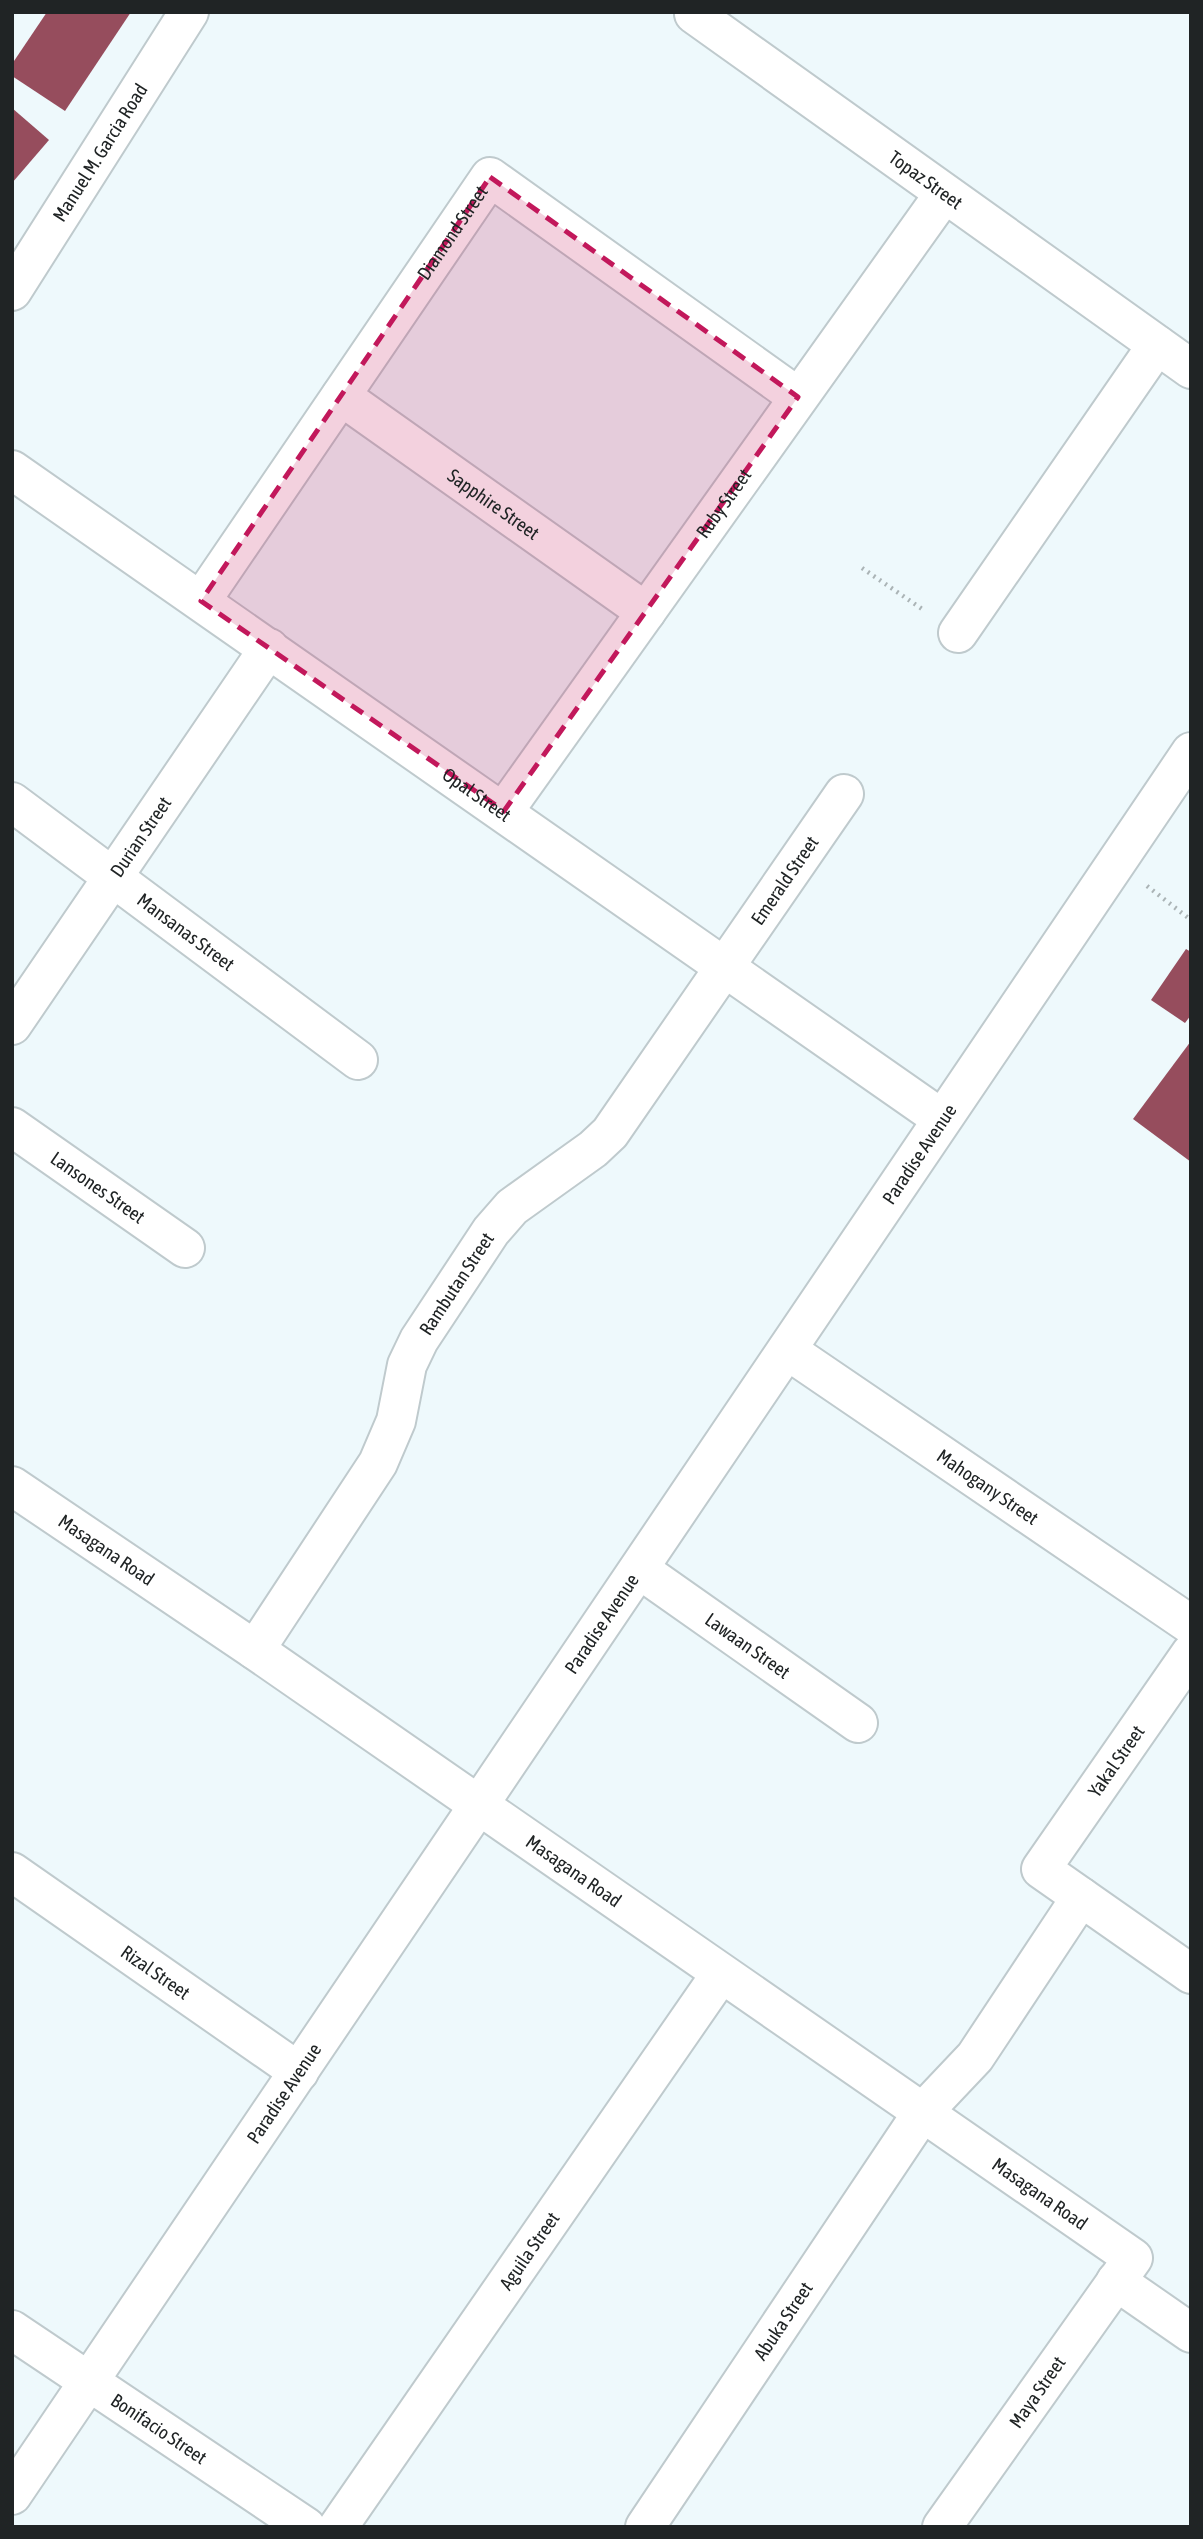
<svg xmlns="http://www.w3.org/2000/svg" width="1203" height="2539" font-family="'Asap Condensed',sans-serif">
  <rect width="100%" height="100%" fill="#eef9fc"/>
  <g fill="#964d5d">
    <path d="M47,12h84l-66,99 -53,-35v-12z"/>
    <path d="M12,108l37,32 -37,43z"/>
    <path d="M1186,949l5,3v63l-6,8 -34,-23z"/>
    <path d="M1191,1041v121l-58,-43z"/>
  </g>
  <g fill="none" stroke-linecap="round" stroke-linejoin="round">
    <g stroke="#bfcacd" stroke-width="42">
      <g id="minor">
        <path id="s1" d="M694,14l497,355"/>
        <path id="s2" d="M341,396l305,216"/>
        <path id="s3" d="M12,470l930,649"/>
        <path id="s4" d="M201,601l289,-424 308,220"/>
        <path d="M958,633l199,-288"/>
        <path id="s5" d="M12,802l346,258"/>
        <path id="s6" d="M504,811l440,-617"/>
        <path id="s7" d="M12,1025l257,-377"/>
        <path id="s8" d="M12,1127l173,121"/>
        <path id="s9" d="M787,1350l404,275"/>
        <path id="s10" d="M12,1486l243,164 878,608 -191,269"/>
        <path id="s11" d="M639,1569l219,154"/>
        <path id="s12" d="M255,1650l123,-187 18,-42 11,-56 12,-25 72,-109 21,-24 81,-58 17,-16 234,-339"/>
        <path d="M1191,1653l-150,216 150,105"/>
        <path id="s13" d="M12,1872l287,200"/>
        <path d="M1116,2281l75,52"/>
        <path id="s14" d="M12,2330l294,197"/>
        <path id="s15" d="M12,2495l1179,-1743"/>
        <path id="s16" d="M338,2527l382,-552"/>
        <path id="s17" d="M645,2527l277,-414 53,-56 106,-160"/>
      </g>
    </g>
    <g stroke="#bfcacd" stroke-width="42">
      <g id="major">
        <path id="s18" d="M12,291l177,-279"/>
      </g>
    </g>
    <g stroke="#abb4b6" stroke-width="4.5" stroke-dasharray="2 5" stroke-linecap="butt">
      <path d="M862,568l63,43"/>
      <path d="M1147,886l44,34"/>
    </g>
    <use href="#minor" stroke="#fff" stroke-width="38"/>
    <use href="#major" stroke="#fff" stroke-width="38"/>
  </g>
  <path fill="#c2185b" fill-opacity="0.2" stroke="#c2185b" stroke-width="5" stroke-dasharray="14 9" stroke-linejoin="round" d="M490,177l308,220 -294,414 -303,-210z"/>
  <g text-anchor="middle" dominant-baseline="central" stroke-width="7" stroke-linejoin="round" paint-order="stroke">
    <g font-size="19" fill="#202425" stroke="#fff">
      <text stroke="none"><textPath href="#s18" startOffset="164">Manuel M. Garcia Road</textPath></text>
      <text stroke="none"><textPath href="#s1" startOffset="285">Topaz Street</textPath></text>
      <text stroke="none"><textPath href="#s4" startOffset="446">Diamond Street</textPath></text>
      <text stroke="none"><textPath href="#s6" startOffset="378">Ruby Street</textPath></text>
      <text stroke="none"><textPath href="#s2" startOffset="187">Sapphire Street</textPath></text>
      <text stroke="none"><textPath href="#s3" startOffset="567">Opal Street</textPath></text>
      <text stroke="none"><textPath href="#s7" startOffset="228">Durian Street</textPath></text>
      <text stroke="none"><textPath href="#s12" startOffset="947">Emerald Street</textPath></text>
      <text stroke="none"><textPath href="#s5" startOffset="217">Mansanas Street</textPath></text>
      <text stroke="none"><textPath href="#s15" startOffset="1619">Paradise Avenue</textPath></text>
      <text stroke="none"><textPath href="#s8" startOffset="105">Lansones Street</textPath></text>
      <text stroke="none"><textPath href="#s12" startOffset="422">Rambutan Street</textPath></text>
      <text stroke="none"><textPath href="#s9" startOffset="243">Mahogany Street</textPath></text>
      <text stroke="none"><textPath href="#s10" startOffset="114">Masagana Road</textPath></text>
      <text stroke="none"><textPath href="#s15" startOffset="1052">Paradise Avenue</textPath></text>
      <text stroke="none"><textPath href="#s11" startOffset="133">Lawaan Street</textPath></text>
      <text transform="translate(1116 1761) rotate(-55)">Yakal Street</text>
      <text stroke="none"><textPath href="#s10" startOffset="681">Masagana Road</textPath></text>
      <text stroke="none"><textPath href="#s13" startOffset="175">Rizal Street</textPath></text>
      <text stroke="none"><textPath href="#s15" startOffset="485">Paradise Avenue</textPath></text>
      <text stroke="none"><textPath href="#s10" startOffset="1248">Masagana Road</textPath></text>
      <text stroke="none"><textPath href="#s16" startOffset="336">Aguila Street</textPath></text>
      <text stroke="none"><textPath href="#s17" startOffset="248">Abuka Street</textPath></text>
      <text transform="translate(1037 2392) rotate(-55)">Maya Street</text>
      <text stroke="none"><textPath href="#s14" startOffset="177">Bonifacio Street</textPath></text>
    </g>
  </g>
  <rect width="1203" height="2539" fill="none" stroke="#202425" stroke-width="28"/>
</svg>
